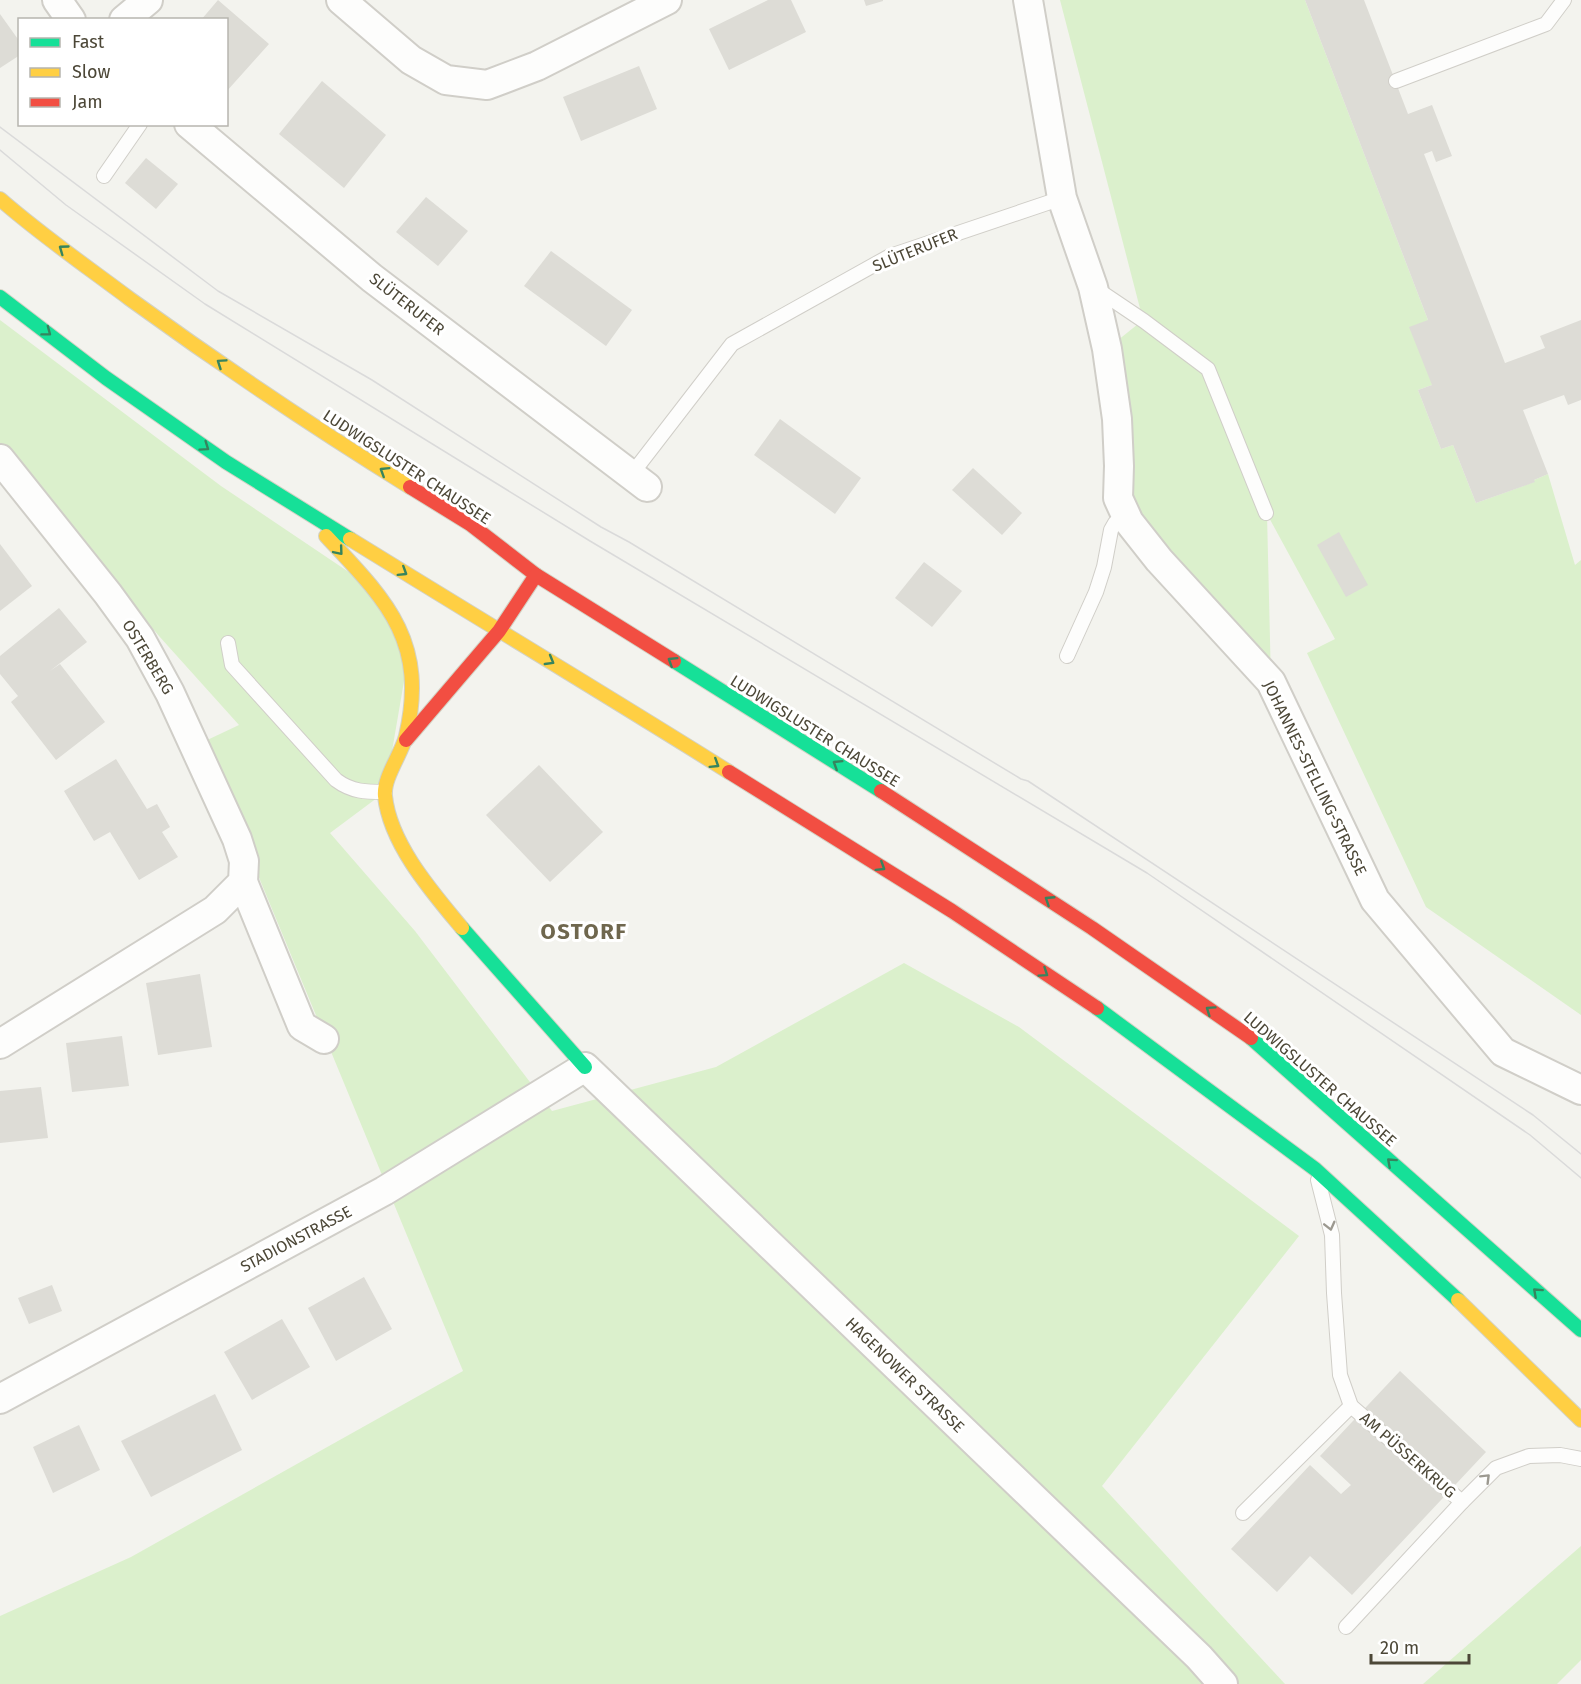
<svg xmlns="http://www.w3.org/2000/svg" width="1581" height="1684" font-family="'Fira Sans',sans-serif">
  <rect width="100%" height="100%" fill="#f3f3ee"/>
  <g fill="#dbf0cc">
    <path d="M1060,0h245l123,320 4,65 -14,5 23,59 12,-4 23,58 58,-21v-2l14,-6 27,91 6,-5v455l-155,-108 -119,-254 28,-14 -68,-125 4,168 -112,-122 -40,-94 -12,-117 36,-29z"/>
    <path d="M0,320l221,166 153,103 35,63 -24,140 -55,41 85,98 137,180 164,-44 188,-104 115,64 280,209 -197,250 183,198h-1285v-68l131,-59 332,-186 -260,-629 36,-17 -80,-89 -159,-188z"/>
    <path d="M1581,1546v114l-24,24h-134z"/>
  </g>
  <g fill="#dddcd6">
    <path d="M218,0l51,44 -43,48v-72h-25z"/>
    <path d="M768,0h23l15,32 -77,38 -20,-41z"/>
    <path d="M864,0h19v1l-17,5z"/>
    <path d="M1305,0h59l44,114 24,-9 20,51 -16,6 -4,-11 -8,3 81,209 40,-15 -5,-12 41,-16v80l-13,5 -4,-10 -41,15 25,64 -14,6 1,2 -59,21 -23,-58 -12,4 -23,-59 14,-5 -23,-58 19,-7z"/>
    <path d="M0,14l20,28v13l-20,13z"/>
    <path d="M639,66l18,43 -76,32 -18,-44z"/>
    <path d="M322,81l64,54 -42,53 -65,-54z"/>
    <path d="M146,158l32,26 -22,25 -31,-26z"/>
    <path d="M426,197l42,34 -30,35 -42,-34z"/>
    <path d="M551,251l81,59 -26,36 -82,-60z"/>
    <path d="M780,419l81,59 -26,36 -81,-59z"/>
    <path d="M973,468l49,45 -20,22 -50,-45z"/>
    <path d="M1339,532l29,53 -22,12 -29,-52z"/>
    <path d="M0,544l32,42 -32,25z"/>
    <path d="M924,562l38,29 -30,36 -37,-29z"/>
    <path d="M59,608l28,34 -37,29 10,-7 45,58 -49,38 -45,-58 7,-6 -18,-22v-18z"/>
    <path d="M116,759l31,50 10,-5 13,23 -8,5 16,25 -39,23 -29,-48 -16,9 -30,-50z"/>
    <path d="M539,765l64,67 -53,50 -64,-67z"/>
    <path d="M200,974l12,73 -54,8 -12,-72z"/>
    <path d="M122,1036l7,50 -57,6 -6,-49z"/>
    <path d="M41,1087l7,51 -48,5v-52z"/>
    <path d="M364,1277l28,52 -56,32 -28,-53z"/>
    <path d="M52,1285l10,26 -33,13 -11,-26z"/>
    <path d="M282,1319l28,48 -58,33 -28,-48z"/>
    <path d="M1400,1371l86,81 -134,143 -42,-39 -33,36 -46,-43 79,-84 31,29 10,-9 -31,-29z"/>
    <path d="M215,1394l27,56 -91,47 -30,-56z"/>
    <path d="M79,1425l21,45 -47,23 -20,-46z"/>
  </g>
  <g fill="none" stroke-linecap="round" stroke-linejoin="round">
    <g stroke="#d0cec8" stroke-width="16">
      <g id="lane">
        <path d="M1396,81l150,-57 18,-24"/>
        <path d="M104,176l36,-52"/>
        <path d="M1095,288l49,33 64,48 58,144"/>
        <path d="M631,475l101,-131 158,-88 172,-58"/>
        <path d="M228,643l4,22 104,115c16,12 30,12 49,12"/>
        <path d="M1067,656l29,-64 8,-25 7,-37 4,-7 10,-8"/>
        <path d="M1318,1180l14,55 2,58 6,82 11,31 111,96 34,-34 33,-12 31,-1 21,4"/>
        <path d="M1243,1513l108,-107"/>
        <path d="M1346,1627l116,-125"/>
      </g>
    </g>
    <g stroke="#d0cec8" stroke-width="32">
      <g id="street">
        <path d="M57,0l14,20"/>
        <path d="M341,0l70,60 35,20 41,5 50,-19 130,-66"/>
        <path d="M1028,0l34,198 31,89 14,62 10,70 2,47 -1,32 11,24 30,38 112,122 104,218 128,152 78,38"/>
        <path d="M124,20l24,-20"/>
        <path d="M189,124l183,154 275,209"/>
        <path d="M0,459l108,135 32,44 30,55 67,146 7,22 -1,21 -28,28 -215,134"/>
        <path d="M243,882l59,144 22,13"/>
        <path d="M0,1399l384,-208 201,-124 614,590 24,27"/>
      </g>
    </g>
    <g stroke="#d3d2c4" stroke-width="16">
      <g id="fast">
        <path d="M0,297l106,81 120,84 124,77"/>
        <path d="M674,661l207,130"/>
        <path d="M462,928l123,139"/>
        <path d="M1097,1008l218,161 143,131"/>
        <path d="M1251,1038l330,292"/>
      </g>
    </g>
    <g stroke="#d3d2c4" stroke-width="16">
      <g id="slow">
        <path d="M0,199c41,36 86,67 130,100 91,66 185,129 280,188"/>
        <path d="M326,536c61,65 102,105 80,200 -4,17 -23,42 -21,60 5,48 47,96 77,132"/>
        <path d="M350,539c126,78 253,154 379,233"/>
        <path d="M1458,1300l123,120"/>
      </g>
    </g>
    <g stroke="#d3d2c4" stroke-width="16">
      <g id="jam">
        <path d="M410,487l60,37 66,51 138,86"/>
        <path d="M406,740l93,-109 37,-56"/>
        <path d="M729,772l223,139 145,97"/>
        <path d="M881,791l211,137 159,110"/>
      </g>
    </g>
    <use href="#lane" stroke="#fdfdfc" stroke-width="14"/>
    <use href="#street" stroke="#fdfdfc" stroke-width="28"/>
    <use href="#fast" stroke="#16e098" stroke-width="14"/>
    <use href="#slow" stroke="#ffcf43" stroke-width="14"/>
    <use href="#jam" stroke="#f24e42" stroke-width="14"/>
    <g stroke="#dadada" stroke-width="1.5">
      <path d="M0,127l218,164 154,89 229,147 28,15 392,237 7,2 505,334 48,39"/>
      <path d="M0,150l66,55 139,99 385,237 557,332 383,262 51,43"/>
    </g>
  </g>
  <defs><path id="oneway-chevron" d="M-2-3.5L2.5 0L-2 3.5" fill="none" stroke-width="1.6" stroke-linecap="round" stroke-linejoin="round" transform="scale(1.5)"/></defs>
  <g stroke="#36845e">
    <use href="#oneway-chevron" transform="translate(63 249) rotate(-144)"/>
    <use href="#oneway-chevron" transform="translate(47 332) rotate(37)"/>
    <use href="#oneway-chevron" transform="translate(221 363) rotate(-146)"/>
    <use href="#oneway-chevron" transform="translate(205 447) rotate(35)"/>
    <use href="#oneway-chevron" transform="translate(384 471) rotate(-148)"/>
    <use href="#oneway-chevron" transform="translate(339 551) rotate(50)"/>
    <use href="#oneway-chevron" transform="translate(403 572) rotate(32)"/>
    <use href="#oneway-chevron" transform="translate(550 661) rotate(30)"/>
    <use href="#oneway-chevron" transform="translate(672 661) rotate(-148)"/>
    <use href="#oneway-chevron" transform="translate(715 764) rotate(32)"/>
    <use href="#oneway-chevron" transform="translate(837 764) rotate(-148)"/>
    <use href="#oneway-chevron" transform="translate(881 867) rotate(32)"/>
    <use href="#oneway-chevron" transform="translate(1049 900) rotate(-147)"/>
    <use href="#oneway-chevron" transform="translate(1044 973) rotate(34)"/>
    <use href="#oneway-chevron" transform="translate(1210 1010) rotate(-145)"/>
    <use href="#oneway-chevron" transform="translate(1391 1162) rotate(-138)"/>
    <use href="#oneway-chevron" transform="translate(1537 1292) rotate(-138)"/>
  </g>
  <g stroke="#9c9990">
    <use href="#oneway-chevron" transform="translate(1330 1226) rotate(76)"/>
    <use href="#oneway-chevron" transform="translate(1486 1478) rotate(-45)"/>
  </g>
  <g text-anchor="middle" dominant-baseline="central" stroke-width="6" stroke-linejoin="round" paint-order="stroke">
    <g font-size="16" fill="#4c4737" stroke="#fff">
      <text transform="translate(915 250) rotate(-22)">SLÜTERUFER</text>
      <text transform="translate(407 304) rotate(38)">SLÜTERUFER</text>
      <text transform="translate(407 467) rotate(33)">LUDWIGSLUSTER CHAUSSEE</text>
      <text transform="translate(148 657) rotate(59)">OSTERBERG</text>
      <text transform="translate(815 731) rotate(32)">LUDWIGSLUSTER CHAUSSEE</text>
      <text transform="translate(1315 778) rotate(64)">JOHANNES-STELLING-STRASSE</text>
      <text transform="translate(1320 1079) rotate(41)">LUDWIGSLUSTER CHAUSSEE</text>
      <text transform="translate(296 1239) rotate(-28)">STADIONSTRASSE</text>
      <text transform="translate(905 1375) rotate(44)">HAGENOWER STRASSE</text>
      <text transform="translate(1408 1455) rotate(41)">AM PÜSSERKRUG</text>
    </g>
    <g font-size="22" font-weight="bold" letter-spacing="1.5" fill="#6f674e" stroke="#fff">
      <text x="584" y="931">OSTORF</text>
    </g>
  </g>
  <rect x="18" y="18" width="210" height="108" fill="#ffffff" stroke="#b7b5af" stroke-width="1.5"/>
  <rect x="30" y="38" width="30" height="9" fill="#16e098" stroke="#b7b5af" stroke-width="1.5"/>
  <text x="72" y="48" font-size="18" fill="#4c4737">Fast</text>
  <rect x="30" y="68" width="30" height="9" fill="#ffcf43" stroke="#b7b5af" stroke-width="1.5"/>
  <text x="72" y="78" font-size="18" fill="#4c4737">Slow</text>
  <rect x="30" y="98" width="30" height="9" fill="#f24e42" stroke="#b7b5af" stroke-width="1.5"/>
  <text x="72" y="108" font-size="18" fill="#4c4737">Jam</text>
  <path d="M1371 1654v9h98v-9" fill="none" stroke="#4c4737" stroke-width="3"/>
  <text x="1380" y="1654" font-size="18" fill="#4c4737" stroke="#ffffff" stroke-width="4.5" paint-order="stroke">20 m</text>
</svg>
